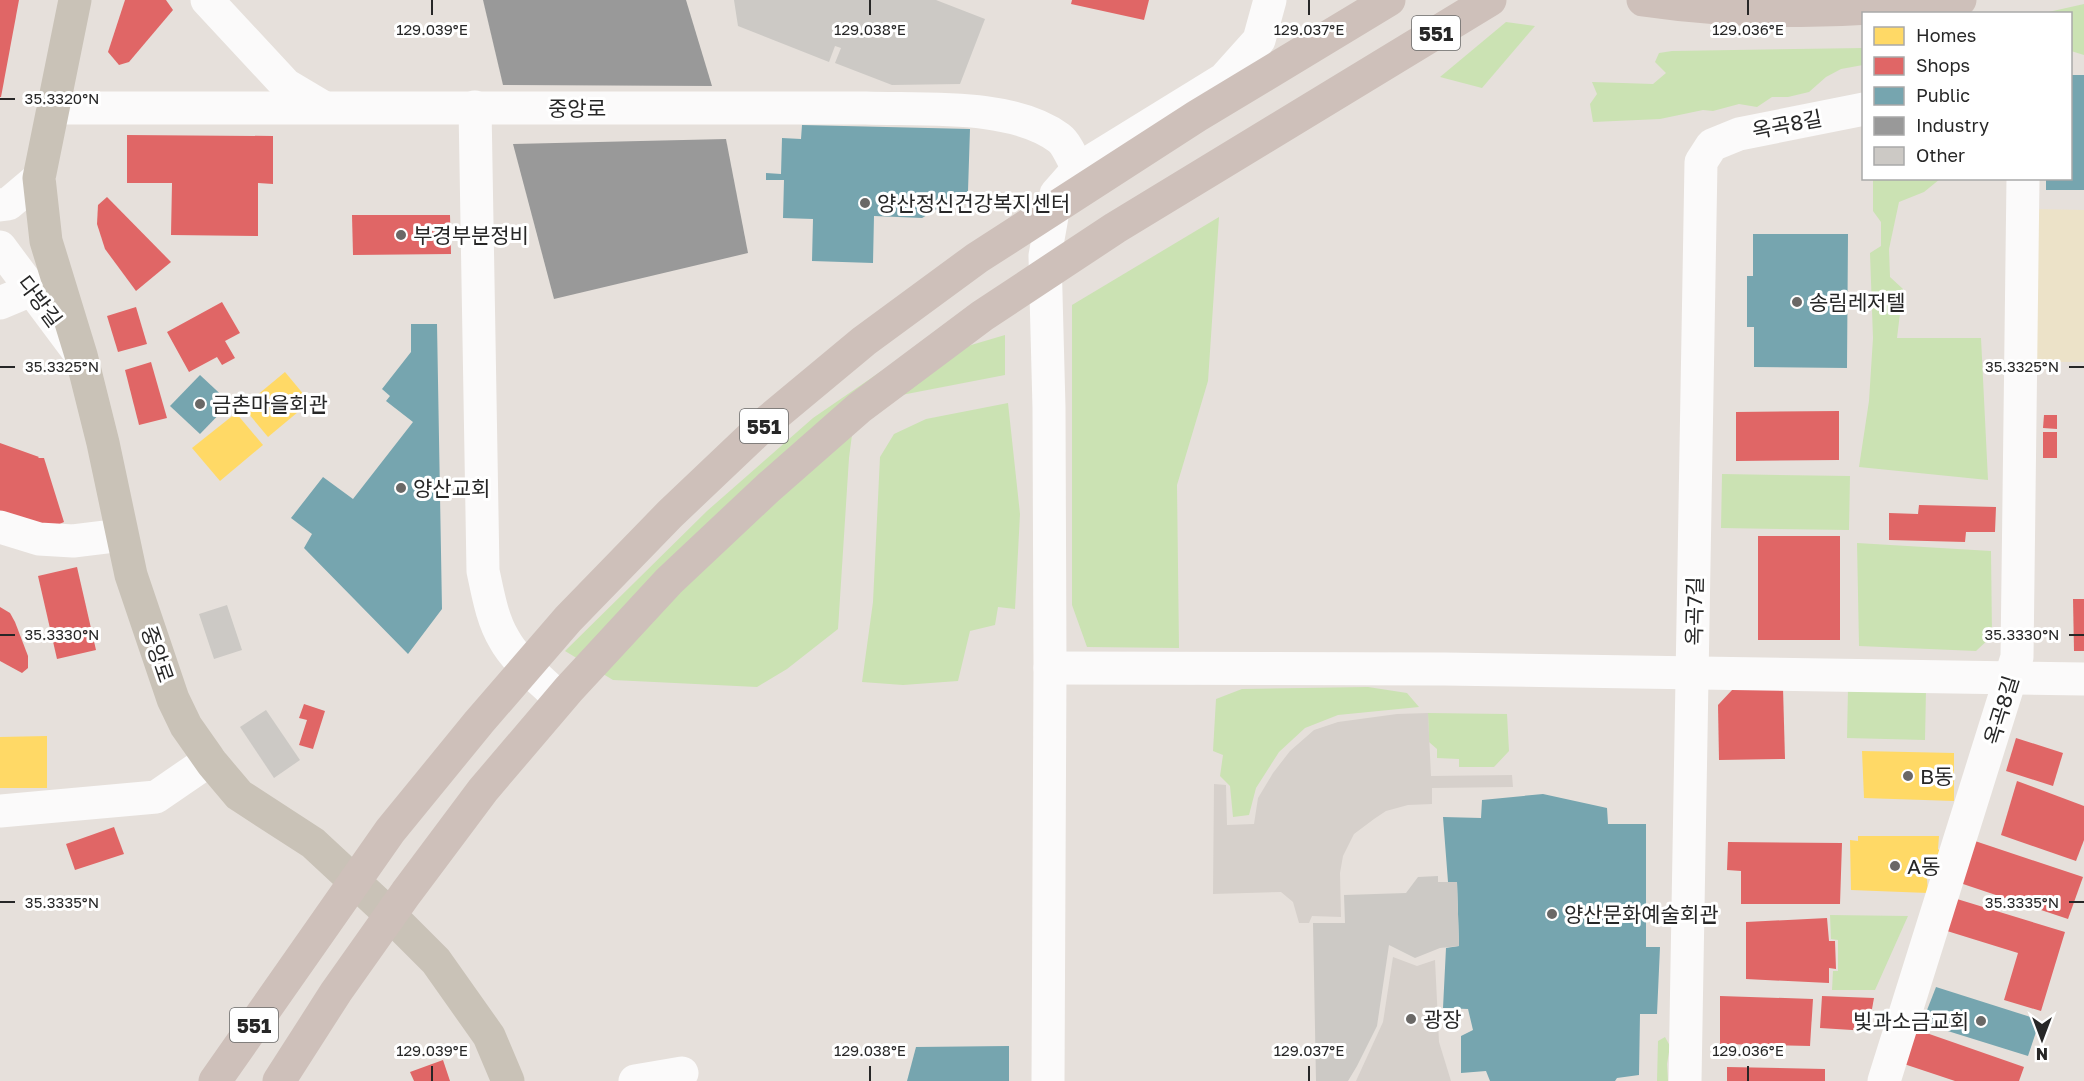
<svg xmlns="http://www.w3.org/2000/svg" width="2084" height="1081" font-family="'Golos Text','Noto Sans KR',sans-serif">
  <rect width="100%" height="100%" fill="#e6e0db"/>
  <g fill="#cbe2b3">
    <path d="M2084,4v51l-13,-4 -1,-37 -26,-1z"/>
    <path d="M1506,22l29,4 -53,62 -42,-11z"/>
    <path d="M1863,48v17l-22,4 -15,8 -17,15 -21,5h-16l-15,10 -18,-3 -26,7 -10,-1 -43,9 -67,3 -3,-18 7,-10 -5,-12 61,2 13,-11 -11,-11 4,-9 13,-2z"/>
    <path d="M1873,179h67l-16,13 -25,10 -10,47 1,28 13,12 -6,49h84l7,142 -129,-13 10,-66 4,-63 -3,-85 11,-7v-24l-8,-11z"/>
    <path d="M1219,217l-11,164 -31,104 2,163 -92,-1 -15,-42v-300z"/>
    <path d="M1005,335v40l-119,23 -33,29 -4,31 -11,171 -51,40 -30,18 -144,-7 -48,-29 142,-140 106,-93 67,-46z"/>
    <path d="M1008,403l12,111 -5,95 -17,-2 -3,18 -25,6 -12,50 -55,4 -41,-3 11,-80 7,-145 14,-23 32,-15z"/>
    <path d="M1722,474l128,2 -1,54 -128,-2z"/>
    <path d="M1857,543l134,8 1,85 -16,15 -117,-5z"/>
    <path d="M1368,687l39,6 12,14 -81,8 -33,13 -26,24 -23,36 -7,27 -16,2 -3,-31 -10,-10 3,-21 -10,-4 3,-52 26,-10z"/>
    <path d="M1848,688l78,2 -1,50 -78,-2z"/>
    <path d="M1428,713l79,1 2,37 -15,16h-35v-8l-22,-1v-9l-8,-7z"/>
    <path d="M1830,915l78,1 -33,74h-43l1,-19h5v-31l-7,-1z"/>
    <path d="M1665,1037l5,9 -3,18 1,17h-11l1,-40z"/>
  </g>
  <path fill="#ece2c8" d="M2033,209l51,1v152h-49z"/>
  <g fill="#d6d0cb">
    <path d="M1428,713l3,63 81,-1 1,12 -81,1v16l-24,1 -22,6 -12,8 -20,15 -11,22 -3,17 1,44 -29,-1 -3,7h-10l-6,-21 -12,-10 -68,2 1,-110 12,1 1,40 27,-1 4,-26 15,-25 17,-22 24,-21 24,-8 59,-8z"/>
    <path d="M1393,957l24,9 18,-6 4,82 12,39h-95l27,-59z"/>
  </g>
  <g fill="#ffd966">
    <path d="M285,372l25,30 -42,35 -25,-30z"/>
    <path d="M236,413l27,32 -43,36 -28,-33z"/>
    <path d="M47,736v52h-47v-51z"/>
    <path d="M1862,751l92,2v48l-90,-3z"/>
    <path d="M1858,836h81l-1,13 4,4 -7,25 -8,1 1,14 -77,-3 -1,-50 8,1z"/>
  </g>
  <g fill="#e06666">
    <path d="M0,0h19l-18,97h-1z"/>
    <path d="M125,0h41l7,10 -44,52 -10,3 -11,-13z"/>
    <path d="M1072,0h77l-5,20 -73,-16z"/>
    <path d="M127,135l146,1v48l-15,-1v53l-87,-1 1,-52h-45z"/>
    <path d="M107,197l64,65 -35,29 -31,-42 -8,-25 1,-19z"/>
    <path d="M352,215h98l1,39 -98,1z"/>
    <path d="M222,302l18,31 -15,8 10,17 -13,7 -5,-8 -28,15 -22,-40z"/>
    <path d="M136,307l11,37 -29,8 -11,-36z"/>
    <path d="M151,362l16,56 -28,7 -14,-55z"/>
    <path d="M1839,411v49l-103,1v-49z"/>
    <path d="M2044,415h13v14l-14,-1z"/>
    <rect x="2043" y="432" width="14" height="26"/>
    <path d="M0,443l39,14 -1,1h6l20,64 -22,10 -42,-11z"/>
    <path d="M1919,505l77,2 -1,25h-29l-1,10 -76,-2v-27l29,1z"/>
    <rect x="1758" y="536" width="82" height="104"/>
    <path d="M77,567l19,83 -39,9 -19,-83z"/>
    <path d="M2073,599h11v52h-10z"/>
    <path d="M0,607l10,6 5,9 13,34v12l-6,5 -22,-12z"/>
    <path d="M1783,688l2,71 -66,1 -1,-55 15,-16z"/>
    <path d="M304,704l21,7 -12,38 -14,-4 8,-25 -8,-2z"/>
    <path d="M2016,738l47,15 -10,33 -47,-15z"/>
    <path d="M2017,781l67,25v34l-8,21 -75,-26z"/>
    <path d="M114,827l10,27 -49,16 -9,-26z"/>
    <path d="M1972,840l111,37 -15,42 -111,-37z"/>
    <path d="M1728,842l114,1 -2,61h-99v-33l-14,-1z"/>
    <path d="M1957,899l108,33 -24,79 -37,-11 14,-47 -71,-22z"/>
    <path d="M1827,918l2,23h6l1,28 -7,-1v15l-83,-4v-57z"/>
    <path d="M1720,996l93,3 -3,47 -90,-2z"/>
    <path d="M1822,996l52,2 -6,33 -48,-3z"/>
    <path d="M1915,1029l109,38 -5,14h-64l-51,-17z"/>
    <path d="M443,1060l7,21h-36l-4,-9z"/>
    <path d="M1727,1067l98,2v12h-98z"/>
  </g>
  <g fill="#76a5af">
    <path d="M2070,75h14v115h-38v-12h24z"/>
    <path d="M802,125l168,4 -2,62 -46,27 -48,-2 -1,47 -61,-2 1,-42 -30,-1 1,-38h-18v-7l15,1 1,-36 19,1z"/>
    <path d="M1753,234h95l-1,134 -93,-1v-40h-7v-51h6z"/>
    <path d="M411,324h26l5,285 -34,45 -104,-106 8,-14 -21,-16 32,-41 30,22 60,-77 -27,-21 4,-5 -8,-7 29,-37z"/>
    <path d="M200,375l30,28 -30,31 -30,-28z"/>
    <path d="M1543,794l64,14 1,16h38v123h14l-3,67h-17l-1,61 -22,3 -2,3h-125l-4,-10 -25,2v-37l12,-6 -5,-21 -25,-1 3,-60 13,-2 -2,-64h-9l-5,-65 38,1 1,-18z"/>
    <path d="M1936,987l104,33 -12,36 -106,-33z"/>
    <path d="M1009,1046v35h-102l9,-34z"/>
  </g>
  <g fill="#999">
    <path d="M483,0h203l26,86 -209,-1z"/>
    <path d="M726,139l22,114 -194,46 -41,-155z"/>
  </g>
  <g fill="#ccc9c5">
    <path d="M734,0h202l49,19 -25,65 -68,1 -57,-22 6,-15 -6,-2 -6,16 -91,-36z"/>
    <path d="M227,605l15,45 -28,9 -15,-45z"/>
    <path d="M266,710l34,50 -26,18 -34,-51z"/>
    <path d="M1438,876v6h19l2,64 -19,2 -25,10 -26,-13 -12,81 -20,40 -9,15h-32l-3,-158h32l-1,-28 62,-2 12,-16z"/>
  </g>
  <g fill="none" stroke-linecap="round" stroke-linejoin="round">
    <g stroke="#fbfafa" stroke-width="33">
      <path d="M207,0l79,85 37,22"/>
      <path d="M475,107l8,464c5,23 9,48 21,68 10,19 33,38 48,52"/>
      <path d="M53,108h813c58,2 146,-5 193,30 8,6 14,22 19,31"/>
      <path d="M0,205l8,-1 31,-26"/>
      <path d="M0,247l80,107"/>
      <path d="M0,303l31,-13"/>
      <path d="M0,527l39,12 34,2 49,-6"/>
      <path d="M1050,668l394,1 640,10"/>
      <path d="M0,811l156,-14 54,-37"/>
      <path d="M635,1081l47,-8"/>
      <path d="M1048,1081l2,-413 -1,-260 -4,-152 11,-62 22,-25 146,-90 35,-39 11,-40"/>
      <path d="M1685,1081l16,-919 11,-17 27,-11 125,-25"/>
      <path d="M1884,1081l133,-424 6,-479"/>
    </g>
    <path stroke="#c9c2b7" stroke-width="33" d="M75,0l-36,178 7,63 35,114 22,88 28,132 42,124 13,27 26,37 27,32 74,48 70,65 53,53 53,75 19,45"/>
    <g stroke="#cec0ba" stroke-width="33">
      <path d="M1643,0c102,15 214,13 317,0"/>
      <path d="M215,1081l175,-250 89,-109 89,-103 102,-105 99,-94 95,-79 113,-83 220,-142 192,-116"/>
      <path d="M279,1081l57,-89 70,-99 77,-103 86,-101 100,-108 100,-94 90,-79 123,-92 133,-88 375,-228"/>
    </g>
  </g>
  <path fill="none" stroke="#272727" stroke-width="2" d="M432,0v15M870,0v15M1309,0v15M1748,0v15M0,99h15M0,367h15M2069,367h15M0,635h15M2069,635h15M0,902h15M2069,902h15M432,1066v15M870,1066v15M1309,1066v15M1748,1066v15"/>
  <g fill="#6a6866" stroke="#fff" stroke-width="2">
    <circle cx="865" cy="203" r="6"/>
    <circle cx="401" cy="235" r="6"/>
    <circle cx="1797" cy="302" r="6"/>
    <circle cx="200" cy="404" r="6"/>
    <circle cx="401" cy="488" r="6"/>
    <circle cx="1908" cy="776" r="6"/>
    <circle cx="1895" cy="866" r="6"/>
    <circle cx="1552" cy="914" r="6"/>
    <circle cx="1411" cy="1019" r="6"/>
    <circle cx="1981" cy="1021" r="6"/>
  </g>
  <g text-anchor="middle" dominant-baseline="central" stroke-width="6" stroke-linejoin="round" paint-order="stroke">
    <g fill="#fff" stroke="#686868" stroke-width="1.5">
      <rect x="1412" y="16" width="48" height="34" rx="4.5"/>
      <rect x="740" y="409" width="48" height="34" rx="4.5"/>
      <rect x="230" y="1008" width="48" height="34" rx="4.5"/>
    </g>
    <g font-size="20" font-weight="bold" fill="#272727">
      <text x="1436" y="33">551</text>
      <text x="764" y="426">551</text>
      <text x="254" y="1025">551</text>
    </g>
    <g font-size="21" fill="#272727" stroke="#fff">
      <text x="577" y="108">중앙로</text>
      <text transform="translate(1787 124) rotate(-11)">옥곡8길</text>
      <text transform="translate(40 301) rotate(53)">다방길</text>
      <text transform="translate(1694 611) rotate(-89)">옥곡7길</text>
      <text transform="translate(158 654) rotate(71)">중앙로</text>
      <text transform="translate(2001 710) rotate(-73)">옥곡8길</text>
    </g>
    <g font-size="21" fill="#272727" stroke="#fff" text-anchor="start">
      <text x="877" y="203">양산정신건강복지센터</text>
      <text x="413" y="235">부경부분정비</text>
      <text x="1809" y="302">송림레저텔</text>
      <text x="212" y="404">금촌마을회관</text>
      <text x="413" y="488">양산교회</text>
      <text x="1920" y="776">B동</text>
      <text x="1907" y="866">A동</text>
      <text x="1564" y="914">양산문화예술회관</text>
      <text x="1423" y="1019">광장</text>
      <text x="1969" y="1021" text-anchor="end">빛과소금교회</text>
    </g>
  </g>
  <g font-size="15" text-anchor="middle" fill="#272727" stroke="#fff" stroke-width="6" stroke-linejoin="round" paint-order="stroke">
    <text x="432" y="35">129.039°E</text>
    <text x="870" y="35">129.038°E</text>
    <text x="1309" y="35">129.037°E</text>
    <text x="1748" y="35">129.036°E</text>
    <text x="62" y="104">35.3320°N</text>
    <text x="2022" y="372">35.3325°N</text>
    <text x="62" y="372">35.3325°N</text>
    <text x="2022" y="640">35.3330°N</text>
    <text x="62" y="640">35.3330°N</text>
    <text x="2022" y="908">35.3335°N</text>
    <text x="62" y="908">35.3335°N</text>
    <text x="432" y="1056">129.039°E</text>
    <text x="870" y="1056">129.038°E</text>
    <text x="1309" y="1056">129.037°E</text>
    <text x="1748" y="1056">129.036°E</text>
  </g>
  <rect x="1862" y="12" width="210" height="168" fill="#ffffff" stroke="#a9a9a9" stroke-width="1.5"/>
  <rect x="1874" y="27" width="30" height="18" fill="#ffd966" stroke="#a9a9a9" stroke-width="1.5"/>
  <text x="1916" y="42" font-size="18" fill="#272727">Homes</text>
  <rect x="1874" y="57" width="30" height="18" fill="#e06666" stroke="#a9a9a9" stroke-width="1.5"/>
  <text x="1916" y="72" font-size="18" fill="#272727">Shops</text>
  <rect x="1874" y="87" width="30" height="18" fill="#76a5af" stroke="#a9a9a9" stroke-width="1.5"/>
  <text x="1916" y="102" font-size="18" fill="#272727">Public</text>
  <rect x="1874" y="117" width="30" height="18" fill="#999999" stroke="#a9a9a9" stroke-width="1.5"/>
  <text x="1916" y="132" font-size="18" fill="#272727">Industry</text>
  <rect x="1874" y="147" width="30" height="18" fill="#ccc9c5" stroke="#a9a9a9" stroke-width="1.5"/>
  <text x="1916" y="162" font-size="18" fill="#272727">Other</text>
  <g transform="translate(2042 1039) rotate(180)" stroke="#ffffff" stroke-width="4.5" paint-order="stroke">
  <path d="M0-4.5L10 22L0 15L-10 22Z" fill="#272727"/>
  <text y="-9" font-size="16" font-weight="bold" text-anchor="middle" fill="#272727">N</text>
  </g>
</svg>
